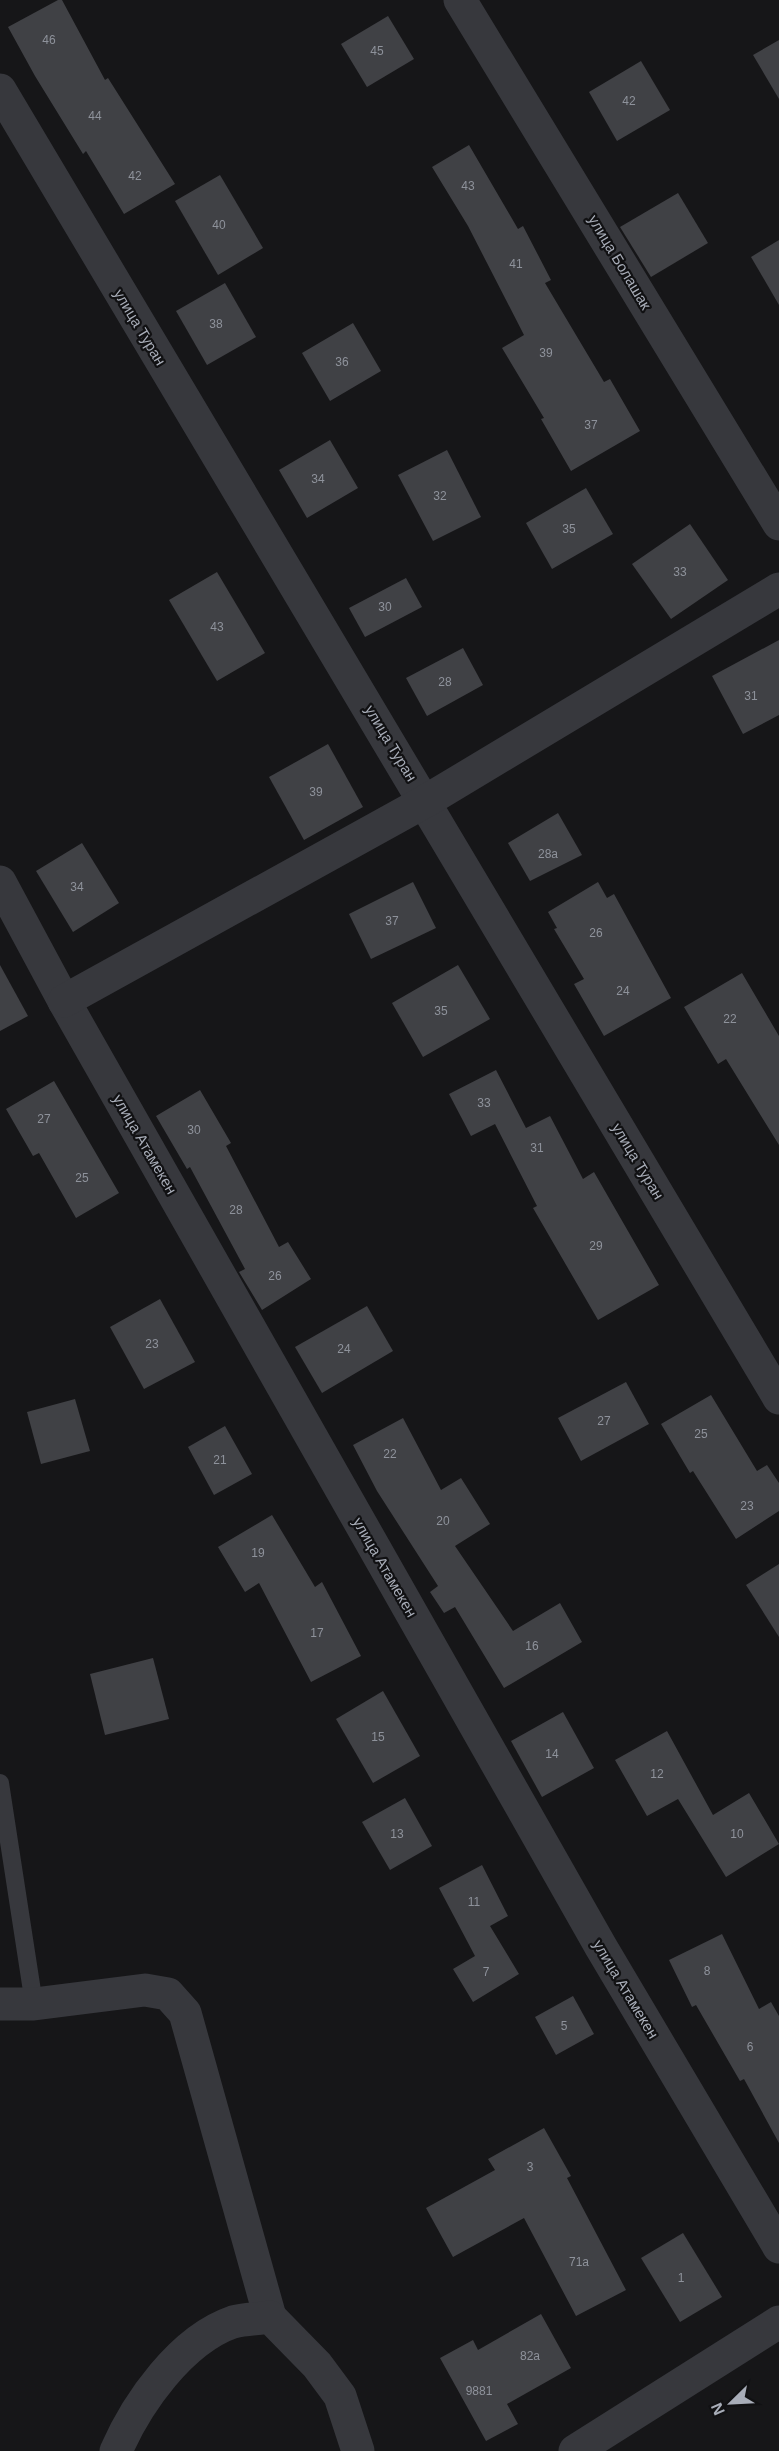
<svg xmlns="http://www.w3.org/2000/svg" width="779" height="2451" font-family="Arial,sans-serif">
  <rect width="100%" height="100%" fill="#161618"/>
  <g fill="#404145">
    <path d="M58,0h4l43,80 3,-2 67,106 -51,30 -38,-63 -3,3 -48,-78 -27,-49z"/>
    <path d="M388,16l26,43 -47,28 -26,-43z"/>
    <path d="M779,40v59l-26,-44z"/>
    <path d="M641,61l29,49 -53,31 -28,-49z"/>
    <path d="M469,145l49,84 5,-3 28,54 -6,3 59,99 6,-3 30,52 -69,40 -30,-52 3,-1 -42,-70 22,-13 -56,-109 -36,-59z"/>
    <path d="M220,175l43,73 -45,27 -43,-74z"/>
    <path d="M678,193l30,50 -57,34 -31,-50z"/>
    <path d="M779,240v65l-28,-48z"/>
    <path d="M225,283l31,54 -49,28 -31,-54z"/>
    <path d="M353,323l28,48 -51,30 -28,-48z"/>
    <path d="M330,440l28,48 -51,30 -28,-48z"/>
    <path d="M447,450l34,67 -48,24 -35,-66z"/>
    <path d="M586,488l27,46 -61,35 -26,-46z"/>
    <path d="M690,524l38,56 -57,39 -39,-55z"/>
    <path d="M217,572l48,81 -48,28 -48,-81z"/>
    <path d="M406,578l16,29 -57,30 -16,-29z"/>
    <path d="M779,640v75l-36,19 -31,-58z"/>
    <path d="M463,648l20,37 -56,31 -21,-38z"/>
    <path d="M328,744l35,63 -59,33 -35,-63z"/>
    <path d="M558,813l24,42 -52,26 -22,-38z"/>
    <path d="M82,843l37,60 -46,29 -37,-61z"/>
    <path d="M413,882l23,46 -65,31 -22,-45z"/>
    <path d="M598,882l9,16 7,-4 57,104 -67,38 -30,-52 10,-5 -30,-50 3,-1 -9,-16z"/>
    <path d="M0,965l28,51 -28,15z"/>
    <path d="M458,965l32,54 -67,38 -31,-54z"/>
    <path d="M742,973l37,63v109l-53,-86 -8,5 -34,-57z"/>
    <path d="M496,1070l30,58 24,-12 33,63 11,-7 65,113 -61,35 -65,-112 4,-2 -42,-82 -24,12 -22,-42z"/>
    <path d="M54,1081l65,112 -43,25 -37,-65 -6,3 -27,-47z"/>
    <path d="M200,1090l31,53 -5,3 53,101 9,-5 23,37 -49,31 -23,-38 6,-3 -55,-102 -3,2 -31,-53z"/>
    <path d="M160,1299l35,63 -51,27 -34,-62z"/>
    <path d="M367,1306l26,45 -71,42 -27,-46z"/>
    <path d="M626,1382l23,42 -68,37 -23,-43z"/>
    <path d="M711,1395l46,76 10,-6 12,18v28l-43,28 -43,-68 -3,2 -29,-49z"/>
    <path d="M75,1399l15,52 -49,13 -14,-52z"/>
    <path d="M403,1418l38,72 20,-12 29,46 -35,22 58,85 47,-28 22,39 -78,46 -49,-81 -11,6 -14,-21 8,-6 -61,-95 -24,-46z"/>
    <path d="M225,1426l27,48 -38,21 -26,-48z"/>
    <path d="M272,1515l43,72 7,-5 39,74 -50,26 -52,-99 -14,9 -27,-45z"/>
    <path d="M779,1564v73l-33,-52z"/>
    <path d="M153,1658l16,61 -64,16 -15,-61z"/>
    <path d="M383,1691l37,65 -47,27 -37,-64z"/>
    <path d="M563,1712l31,56 -52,29 -31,-56z"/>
    <path d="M667,1731l46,84 36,-22 30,51 -53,33 -48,-78 -31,17 -32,-56z"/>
    <path d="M405,1798l27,48 -42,24 -28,-48z"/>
    <path d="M482,1865l26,51 -18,10 29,48 -46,28 -20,-33 22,-13 -36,-68z"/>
    <path d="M722,1934l37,75 12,-7 8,14v127l-35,-64 -4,2 -44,-76 -4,2 -23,-47z"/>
    <path d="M573,1996l21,38 -38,21 -21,-38z"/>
    <path d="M544,2128l27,48 -4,2 59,112 -50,26 -52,-98 -71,39 -27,-49 69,-38 -7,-11z"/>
    <path d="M683,2233l39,64 -42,25 -39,-64z"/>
    <path d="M541,2314l30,54 -64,36 11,20 -32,17 -46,-83 33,-18 5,10z"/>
  </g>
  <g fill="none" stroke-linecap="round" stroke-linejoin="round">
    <path stroke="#37383d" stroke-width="18" d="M0,1783l34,221"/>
    <g stroke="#37383d" stroke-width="33">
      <path d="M460,0l319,524"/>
      <path d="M0,90l779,1308"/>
      <path d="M0,882l64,119 537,946 178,300"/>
      <path d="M64,1001l362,-200 353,-212"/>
      <path d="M0,2004h34l111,-14 23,4 17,19 85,304"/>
      <path d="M116,2451c21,-48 65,-111 117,-129 11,-3 25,-3 37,-5l47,48 23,31 18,55"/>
      <path d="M575,2451l204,-129"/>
    </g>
  </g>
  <g text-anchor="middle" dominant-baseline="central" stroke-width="4.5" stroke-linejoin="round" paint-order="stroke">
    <g font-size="12" fill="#8e929b">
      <text x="49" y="40">46</text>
      <text x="377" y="51">45</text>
      <text x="629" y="101">42</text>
      <text x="95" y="116">44</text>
      <text x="135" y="176">42</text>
      <text x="468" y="186">43</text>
      <text x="219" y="225">40</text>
      <text x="516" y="264">41</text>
      <text x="216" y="324">38</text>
      <text x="546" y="353">39</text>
      <text x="342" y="362">36</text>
      <text x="591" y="425">37</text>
      <text x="318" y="479">34</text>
      <text x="440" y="496">32</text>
      <text x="569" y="529">35</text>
      <text x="680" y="572">33</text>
      <text x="385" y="607">30</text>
      <text x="217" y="627">43</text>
      <text x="445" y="682">28</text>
      <text x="751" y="696">31</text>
      <text x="316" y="792">39</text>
      <text x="548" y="854">28а</text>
      <text x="77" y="887">34</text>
      <text x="392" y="921">37</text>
      <text x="596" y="933">26</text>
      <text x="623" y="991">24</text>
      <text x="441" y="1011">35</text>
      <text x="730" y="1019">22</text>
      <text x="484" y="1103">33</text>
      <text x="44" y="1119">27</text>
      <text x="194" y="1130">30</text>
      <text x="537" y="1148">31</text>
      <text x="82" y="1178">25</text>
      <text x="236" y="1210">28</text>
      <text x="596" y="1246">29</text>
      <text x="275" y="1276">26</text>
      <text x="152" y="1344">23</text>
      <text x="344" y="1349">24</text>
      <text x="604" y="1421">27</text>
      <text x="701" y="1434">25</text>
      <text x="390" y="1454">22</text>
      <text x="220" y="1460">21</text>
      <text x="747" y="1506">23</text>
      <text x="443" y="1521">20</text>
      <text x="258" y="1553">19</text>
      <text x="317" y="1633">17</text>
      <text x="532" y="1646">16</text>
      <text x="378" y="1737">15</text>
      <text x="552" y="1754">14</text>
      <text x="657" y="1774">12</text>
      <text x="397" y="1834">13</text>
      <text x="737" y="1834">10</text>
      <text x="474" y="1902">11</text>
      <text x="707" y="1971">8</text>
      <text x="486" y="1972">7</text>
      <text x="564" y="2026">5</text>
      <text x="750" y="2047">6</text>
      <text x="530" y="2167">3</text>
      <text x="579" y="2262">71а</text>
      <text x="681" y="2278">1</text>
      <text x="530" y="2356">82а</text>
      <text x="479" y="2391">9881</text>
    </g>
    <g font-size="15" fill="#a8adb8" stroke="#111113">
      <text transform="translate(620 262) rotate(59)">улица Болашак</text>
      <text transform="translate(140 327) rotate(59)">улица Туран</text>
      <text transform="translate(391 743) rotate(59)">улица Туран</text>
      <text transform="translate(145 1144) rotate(60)">улица Атамекен</text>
      <text transform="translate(638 1161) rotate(59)">улица Туран</text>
      <text transform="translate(385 1567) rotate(60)">улица Атамекен</text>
      <text transform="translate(626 1989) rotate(59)">улица Атамекен</text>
    </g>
  </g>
  <g transform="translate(731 2403) rotate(246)" stroke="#111113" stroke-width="4.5" paint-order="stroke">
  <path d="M0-4.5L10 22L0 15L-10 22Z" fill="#a8adb8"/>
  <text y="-9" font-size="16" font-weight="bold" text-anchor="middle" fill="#a8adb8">N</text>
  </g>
</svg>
